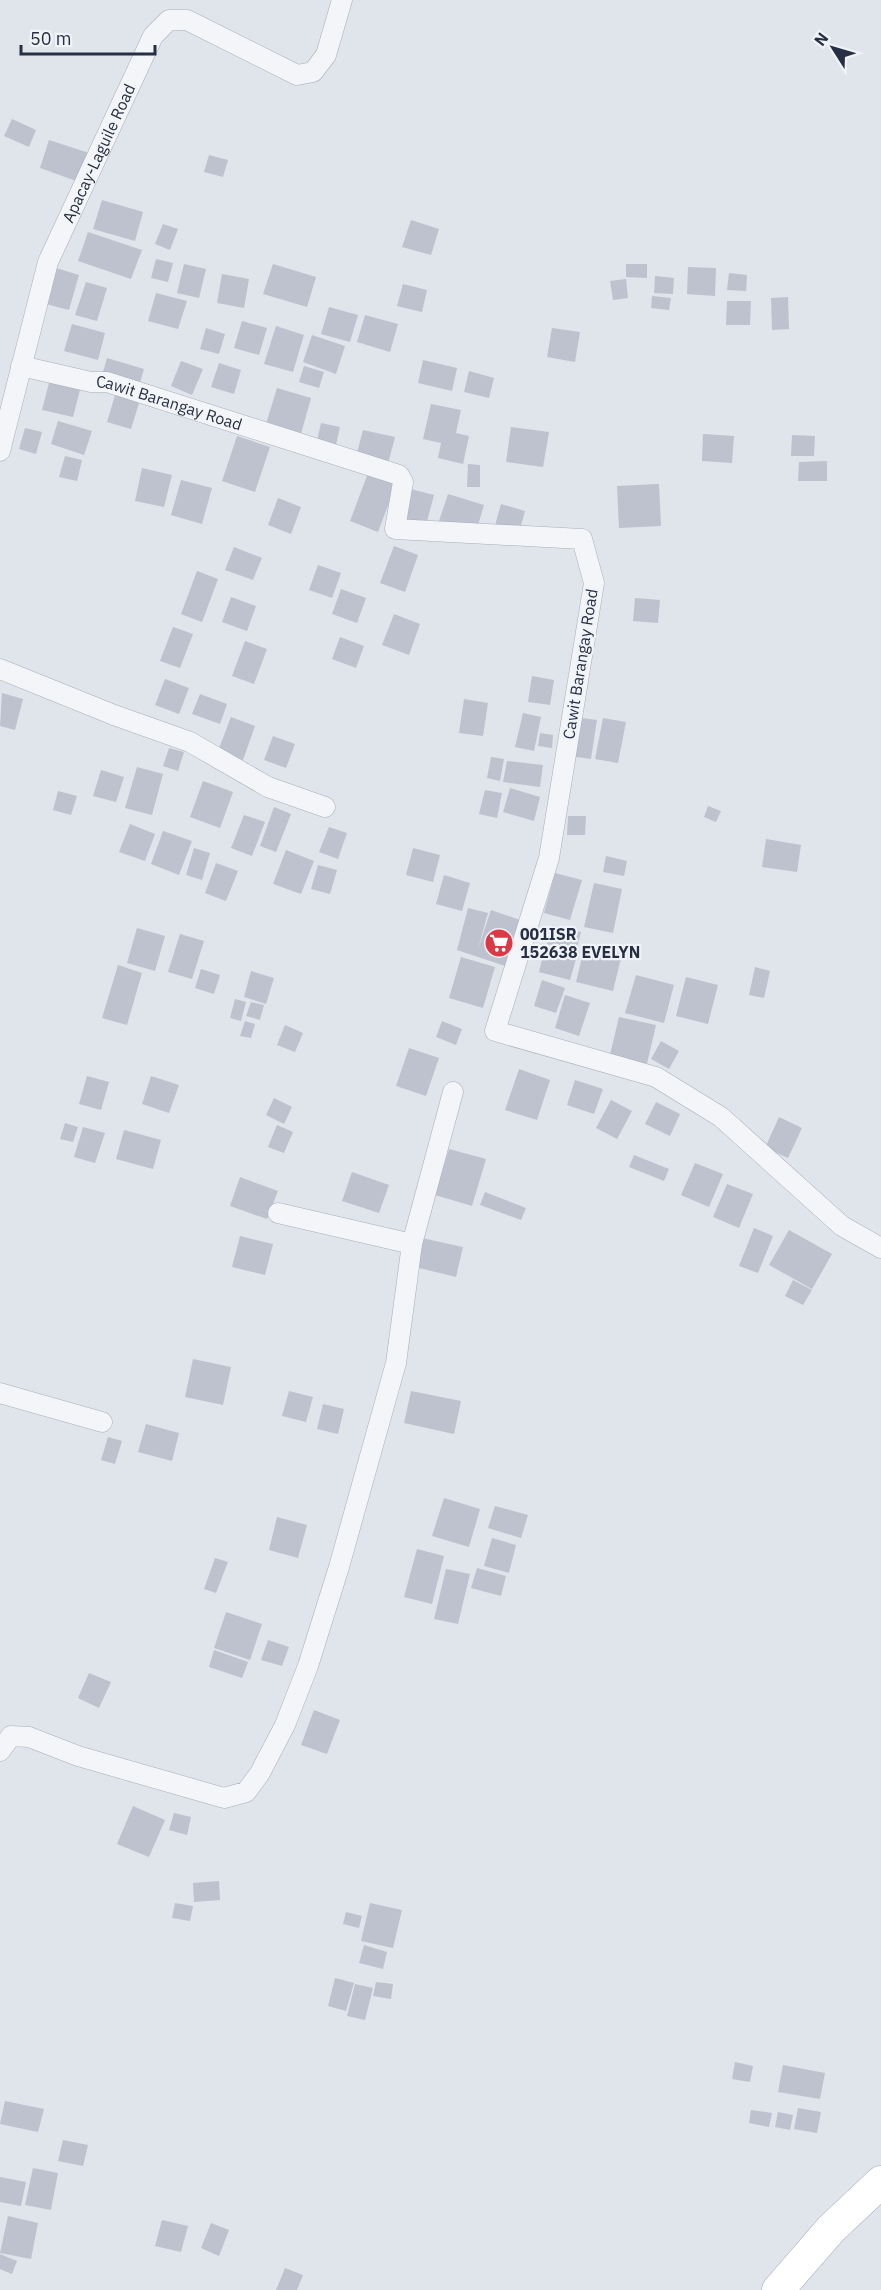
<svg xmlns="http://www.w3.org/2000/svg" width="881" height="2290" font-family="'IBM Plex Sans',sans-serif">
  <rect width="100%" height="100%" fill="#e0e4eb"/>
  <g fill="#bdc2ce">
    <path d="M12,119l24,11 -7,17 -25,-11z"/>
    <path d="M49,140l40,13 -10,29 -39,-14z"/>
    <path d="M209,155l19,5 -5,17 -19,-5z"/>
    <path d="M102,200l41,12 -8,29 -42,-12z"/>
    <path d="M411,220l28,9 -8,26 -29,-8z"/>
    <path d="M163,224l15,5 -8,21 -15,-6z"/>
    <path d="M88,232l54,18 -11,29 -53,-18z"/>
    <path d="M156,259l17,4 -5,19 -17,-4z"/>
    <path d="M184,264l22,5 -7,29 -22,-5z"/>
    <path d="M273,264l43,13 -9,30 -44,-13z"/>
    <path d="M626,264h21v14l-21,-1z"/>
    <path d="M688,267l28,1 -1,28 -28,-2z"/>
    <path d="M56,268l23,7 -10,35 -23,-6z"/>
    <path d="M729,273l18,2 -1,16 -19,-1z"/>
    <path d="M222,274l27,5 -5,29 -27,-5z"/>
    <path d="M655,276l19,2 -1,16 -19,-1z"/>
    <path d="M626,279l2,19 -15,2 -3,-19z"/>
    <path d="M86,282l21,6 -10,33 -22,-6z"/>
    <path d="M403,284l24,6 -5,22 -25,-6z"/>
    <path d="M156,293l31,8 -9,28 -30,-8z"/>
    <path d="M652,296l19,2 -2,12 -18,-2z"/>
    <path d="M788,297l1,32 -17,1 -1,-32z"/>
    <path d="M727,301h24l-1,24h-24z"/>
    <path d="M329,307l29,8 -8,27 -29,-8z"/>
    <path d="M365,315l33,9 -8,28 -33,-10z"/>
    <path d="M242,321l25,7 -8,27 -25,-7z"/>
    <path d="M72,324l33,9 -7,27 -34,-9z"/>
    <path d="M276,326l28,9 -11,37 -29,-8z"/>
    <path d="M206,328l19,6 -6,20 -19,-5z"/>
    <path d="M552,328l28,4 -5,30 -28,-5z"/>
    <path d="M312,335l33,11 -9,28 -33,-12z"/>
    <path d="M107,358l37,11 -4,14 -37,-11z"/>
    <path d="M423,360l34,8 -5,23 -34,-8z"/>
    <path d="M181,361l22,8 -11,26 -21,-9z"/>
    <path d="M219,363l22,7 -7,24 -23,-7z"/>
    <path d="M304,366l20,6 -5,16 -20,-6z"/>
    <path d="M469,371l25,7 -5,20 -25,-6z"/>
    <path d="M50,379l31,7 -8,31 -31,-7z"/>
    <path d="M277,388l34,10 -10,36 -35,-10z"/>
    <path d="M116,392l24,8 -9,29 -24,-7z"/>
    <path d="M431,404l30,6 -5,23 13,3 -6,28 -25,-6 3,-15 -18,-4z"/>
    <path d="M58,421l34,10 -8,24 -33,-11z"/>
    <path d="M321,423l19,4 -4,18 -19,-4z"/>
    <path d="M511,427l38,5 -6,35 -37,-5z"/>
    <path d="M25,428l17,4 -6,22 -17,-5z"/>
    <path d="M363,430l32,7 -7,27 -32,-7z"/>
    <path d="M703,434l31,2 -2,27 -30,-2z"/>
    <path d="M792,435l23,1 -1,20h-23z"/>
    <path d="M237,436l33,11 -15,45 -33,-11z"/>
    <path d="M65,456l17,4 -5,21 -18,-4z"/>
    <path d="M827,461v20h-29l1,-19z"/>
    <path d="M468,464l12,1v22h-13z"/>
    <path d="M142,468l30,7 -8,32 -29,-6z"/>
    <path d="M368,473l28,11 -18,48 -28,-11z"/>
    <path d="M181,480l31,8 -10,36 -31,-9z"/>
    <path d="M659,484l2,42 -42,2 -2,-42z"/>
    <path d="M411,489l23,6 -9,34 -24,-7z"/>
    <path d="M448,494l36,11 -8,27 -37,-11z"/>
    <path d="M278,498l23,9 -10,27 -23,-9z"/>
    <path d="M501,504l24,7 -7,25 -24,-7z"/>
    <path d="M394,546l24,9 -13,37 -25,-9z"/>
    <path d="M234,547l28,11 -9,22 -28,-10z"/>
    <path d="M318,565l23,8 -9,25 -23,-8z"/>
    <path d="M197,571l21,8 -16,43 -21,-8z"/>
    <path d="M341,589l25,9 -9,25 -25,-9z"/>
    <path d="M231,597l25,9 -9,25 -25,-9z"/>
    <path d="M635,598l25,2 -2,23 -25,-2z"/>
    <path d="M394,614l26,10 -11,31 -27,-10z"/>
    <path d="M173,627l20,7 -13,34 -20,-7z"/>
    <path d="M340,637l24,9 -8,22 -24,-9z"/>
    <path d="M245,641l22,8 -13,35 -22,-8z"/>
    <path d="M532,676l22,4 -4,25 -22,-3z"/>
    <path d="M165,679l24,9 -10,26 -24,-9z"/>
    <path d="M2,693l21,6 -8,31 -15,-4z"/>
    <path d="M200,694l27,10 -7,20 -28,-10z"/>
    <path d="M464,699l24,4 -5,33 -24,-3z"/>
    <path d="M523,713l18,4 -7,34 -19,-4z"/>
    <path d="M231,717l24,9 -12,34 -25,-9z"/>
    <path d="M574,717l23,3 -6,39 -23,-3z"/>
    <path d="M603,718l23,4 -8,41 -23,-4z"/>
    <path d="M540,733l13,2 -1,13 -14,-2z"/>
    <path d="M273,736l22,8 -9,24 -22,-8z"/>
    <path d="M169,748l15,4 -6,19 -15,-5z"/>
    <path d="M491,757l13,2 -4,22 -13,-3z"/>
    <path d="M507,761l36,4 -3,22 -37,-5z"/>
    <path d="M137,767l26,7 -11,41 -27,-7z"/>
    <path d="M101,770l23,7 -8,25 -23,-6z"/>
    <path d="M203,781l30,11 -13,36 -30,-11z"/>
    <path d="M510,788l30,9 -6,24 -31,-9z"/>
    <path d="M485,790l17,3 -5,25 -18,-4z"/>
    <path d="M58,791l19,5 -6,19 -18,-5z"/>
    <path d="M708,806l13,5 -5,11 -12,-5z"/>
    <path d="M274,807l17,7 -15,38 -16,-6z"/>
    <path d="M244,815l21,7 -13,34 -21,-8z"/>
    <path d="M568,816h18l-1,19h-18z"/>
    <path d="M130,824l25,10 -10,27 -26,-9z"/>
    <path d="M329,827l18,6 -9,26 -19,-7z"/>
    <path d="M163,831l29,10 -13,34 -28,-11z"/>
    <path d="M766,839l35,6 -4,27 -35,-5z"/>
    <path d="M194,848l16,5 -8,27 -16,-5z"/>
    <path d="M413,848l27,7 -7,27 -27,-7z"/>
    <path d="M286,850l28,11 -13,33 -28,-10z"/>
    <path d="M606,856l21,5 -3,15 -21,-4z"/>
    <path d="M216,863l22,8 -12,30 -21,-8z"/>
    <path d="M318,865l19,5 -7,24 -19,-5z"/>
    <path d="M555,873l27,7 -12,40 -26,-7z"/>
    <path d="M444,875l26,8 -8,28 -26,-7z"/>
    <path d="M594,883l28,6 -9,44 -29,-6z"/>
    <path d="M468,908l20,5 -10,36 13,-39 29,10 -15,46 -48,-16z"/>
    <path d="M552,925l29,7 -5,19 -29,-7z"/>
    <path d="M137,928l28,8 -10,35 -28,-8z"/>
    <path d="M180,934l24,7 -12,38 -24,-7z"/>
    <path d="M585,945l37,9 -9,37 -37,-9z"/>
    <path d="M544,951l32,8 -6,21 -31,-8z"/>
    <path d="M461,957l34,10 -12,41 -34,-10z"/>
    <path d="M118,965l24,8 -15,52 -25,-7z"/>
    <path d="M755,967l15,4 -6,27 -15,-3z"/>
    <path d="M201,969l19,6 -6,19 -19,-6z"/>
    <path d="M251,971l23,7 -8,26 -22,-7z"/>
    <path d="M636,975l38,10 -10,38 -39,-10z"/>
    <path d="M686,977l32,8 -10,39 -32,-8z"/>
    <path d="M542,980l23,8 -9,25 -22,-7z"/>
    <path d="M565,995l25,8 -11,33 -24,-8z"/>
    <path d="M235,999l11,3 -5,19 -11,-3z"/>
    <path d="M251,1002l13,3 -4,15 -14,-4z"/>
    <path d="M619,1017l37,8 -10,43 -37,-9z"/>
    <path d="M245,1021l10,3 -4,14 -11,-2z"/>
    <path d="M442,1021l20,8 -6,16 -20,-8z"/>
    <path d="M285,1025l18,8 -8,19 -18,-7z"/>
    <path d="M661,1041l18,10 -10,18 -18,-10z"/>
    <path d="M409,1048l30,10 -13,38 -30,-10z"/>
    <path d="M519,1069l31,11 -13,40 -32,-10z"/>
    <path d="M87,1076l22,6 -8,28 -22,-6z"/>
    <path d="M151,1076l28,9 -10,28 -27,-9z"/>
    <path d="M575,1080l28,9 -9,25 -27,-9z"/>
    <path d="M274,1098l18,9 -8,17 -18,-9z"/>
    <path d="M611,1100l21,11 -15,28 -21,-11z"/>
    <path d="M656,1102l24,12 -10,22 -25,-12z"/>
    <path d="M779,1117l23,11 -14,30 -23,-10z"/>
    <path d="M65,1123l13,4 -5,15 -13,-3z"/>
    <path d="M277,1125l16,7 -9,21 -16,-6z"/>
    <path d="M83,1127l22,6 -10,30 -21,-6z"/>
    <path d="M124,1130l37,10 -8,29 -37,-10z"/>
    <path d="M449,1149l37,10 -14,47 -37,-11z"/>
    <path d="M634,1155l35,14 -5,12 -35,-14z"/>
    <path d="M695,1163l28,11 -14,33 -28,-12z"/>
    <path d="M352,1172l37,13 -10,28 -37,-12z"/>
    <path d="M240,1177l38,14 -11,28 -37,-13z"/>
    <path d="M727,1184l26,10 -14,34 -26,-11z"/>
    <path d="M485,1192l41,16 -5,12 -41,-15z"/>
    <path d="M754,1228l19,8 -15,37 -19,-7z"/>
    <path d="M789,1230l43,24 -20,35 -43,-24z"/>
    <path d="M240,1236l33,8 -8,31 -33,-8z"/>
    <path d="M422,1238l41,9 -7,30 -41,-10z"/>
    <path d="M793,1280l19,10 -9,15 -18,-9z"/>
    <path d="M193,1359l38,8 -8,38 -38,-8z"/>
    <path d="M289,1391l24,6 -7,25 -24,-6z"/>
    <path d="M411,1391l50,10 -7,33 -50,-11z"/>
    <path d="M323,1404l21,5 -6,25 -21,-5z"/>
    <path d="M146,1424l33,9 -7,28 -34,-9z"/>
    <path d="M108,1437l14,4 -7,23 -14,-4z"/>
    <path d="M444,1498l36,11 -11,38 -37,-11z"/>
    <path d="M495,1506l33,9 -7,23 -33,-10z"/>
    <path d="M277,1517l30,8 -9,33 -29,-8z"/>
    <path d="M492,1538l24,7 -7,28 -25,-7z"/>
    <path d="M417,1549l27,7 -12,48 -28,-7z"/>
    <path d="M215,1558l13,4 -12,31 -12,-4z"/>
    <path d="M477,1568l29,8 -5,20 -30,-8z"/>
    <path d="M446,1569l24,5 -12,50 -24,-5z"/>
    <path d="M226,1612l36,12 -12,36 -36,-12z"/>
    <path d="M268,1640l21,7 -7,19 -21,-6z"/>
    <path d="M214,1650l34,12 -6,16 -33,-11z"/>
    <path d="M89,1673l22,9 -12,26 -21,-10z"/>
    <path d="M314,1710l26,10 -13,34 -26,-9z"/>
    <path d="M133,1806l32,14 -16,37 -32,-13z"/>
    <path d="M174,1813l17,4 -4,18 -18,-5z"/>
    <path d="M219,1881l1,19 -26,2 -1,-19z"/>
    <path d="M175,1903l18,3 -3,15 -18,-3z"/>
    <path d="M370,1903l32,7 -9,38 -32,-7z"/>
    <path d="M346,1912l16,4 -3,12 -16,-4z"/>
    <path d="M364,1945l23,7 -4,17 -24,-6z"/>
    <path d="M335,1978l19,5 -8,28 -18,-5z"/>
    <path d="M376,1982l17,2 -2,15 -18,-3z"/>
    <path d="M355,1984l18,4 -8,32 -18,-4z"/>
    <path d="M735,2062l18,4 -3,16 -18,-3z"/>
    <path d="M783,2065l42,8 -5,26 -42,-7z"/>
    <path d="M5,2101l39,8 -6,23 -38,-8z"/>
    <path d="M798,2108l23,4 -4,21 -23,-4z"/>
    <path d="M751,2110l21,3 -3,14 -20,-4z"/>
    <path d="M778,2112l15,3 -3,15 -15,-3z"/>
    <path d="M63,2140l25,5 -5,21 -25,-5z"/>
    <path d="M33,2168l25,5 -7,37 -26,-5z"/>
    <path d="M0,2177l26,5 -5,24 -21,-4z"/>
    <path d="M8,2216l30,7 -7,36 -31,-6z"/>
    <path d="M162,2220l26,6 -7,26 -26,-6z"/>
    <path d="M211,2223l18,7 -10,26 -18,-8z"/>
    <path d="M0,2254l17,7 -5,13 -12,-5z"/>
    <path d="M285,2268l18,7 -6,15h-21z"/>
  </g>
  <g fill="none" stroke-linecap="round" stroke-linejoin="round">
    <g stroke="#a8aeb9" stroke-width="21">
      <g id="minor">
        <path id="s1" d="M21,366l70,16h16l292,93 4,7 -8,47 187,10 12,44 -45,275 -54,173 161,46 65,40 121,109 39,22"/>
        <path id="s2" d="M0,451l48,-189 105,-226 16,-16h18l110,55 16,-3 13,-17 16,-55"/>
        <path d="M0,669l114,46 76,27 78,45 57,20"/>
        <path d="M278,1213l134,31"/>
        <path d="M0,1393l102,29"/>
        <path d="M0,1751l11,-15 18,1 49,19 146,42 22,-6 14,-19 25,-48 23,-59 31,-99 57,-204 16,-119 41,-152"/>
      </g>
    </g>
    <g stroke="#9ea7b8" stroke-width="33">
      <path id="primary" d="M778,2290l53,-61 50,-47"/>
    </g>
    <use href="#minor" stroke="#f3f5f8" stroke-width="20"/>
    <use href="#primary" stroke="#fff" stroke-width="32"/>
  </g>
  <defs>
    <g id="supermarket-disc" transform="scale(1.5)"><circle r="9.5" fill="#db3946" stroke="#f0f3f8"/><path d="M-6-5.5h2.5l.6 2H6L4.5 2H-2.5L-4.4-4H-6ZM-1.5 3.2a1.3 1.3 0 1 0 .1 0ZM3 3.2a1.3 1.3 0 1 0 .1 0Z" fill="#fff"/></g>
  </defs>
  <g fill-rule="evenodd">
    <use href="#supermarket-disc" x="499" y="943"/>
  </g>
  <g text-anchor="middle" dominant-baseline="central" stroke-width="4.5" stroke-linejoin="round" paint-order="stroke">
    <g font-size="16" fill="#272f44" stroke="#f0f3f8">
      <text stroke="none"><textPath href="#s2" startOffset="315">Apacay-Laguile Road</textPath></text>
      <text stroke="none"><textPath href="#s1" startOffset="153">Cawit Barangay Road</textPath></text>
      <text transform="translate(580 664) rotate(-81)">Cawit Barangay Road</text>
    </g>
    <g font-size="16" font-weight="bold" fill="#272f44" stroke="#f0f3f8" text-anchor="start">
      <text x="520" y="934">001ISR<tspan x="520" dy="18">152638 EVELYN</tspan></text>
    </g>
  </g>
  <g transform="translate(833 48) rotate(307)" stroke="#f0f3f8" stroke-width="4.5" paint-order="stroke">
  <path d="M0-4.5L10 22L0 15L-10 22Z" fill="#272f44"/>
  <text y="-9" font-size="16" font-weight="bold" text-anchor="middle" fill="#272f44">N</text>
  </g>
  <path d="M21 45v9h134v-9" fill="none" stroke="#272f44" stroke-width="3"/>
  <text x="30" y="45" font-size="18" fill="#272f44" stroke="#f0f3f8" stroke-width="4.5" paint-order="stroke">50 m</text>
</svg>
